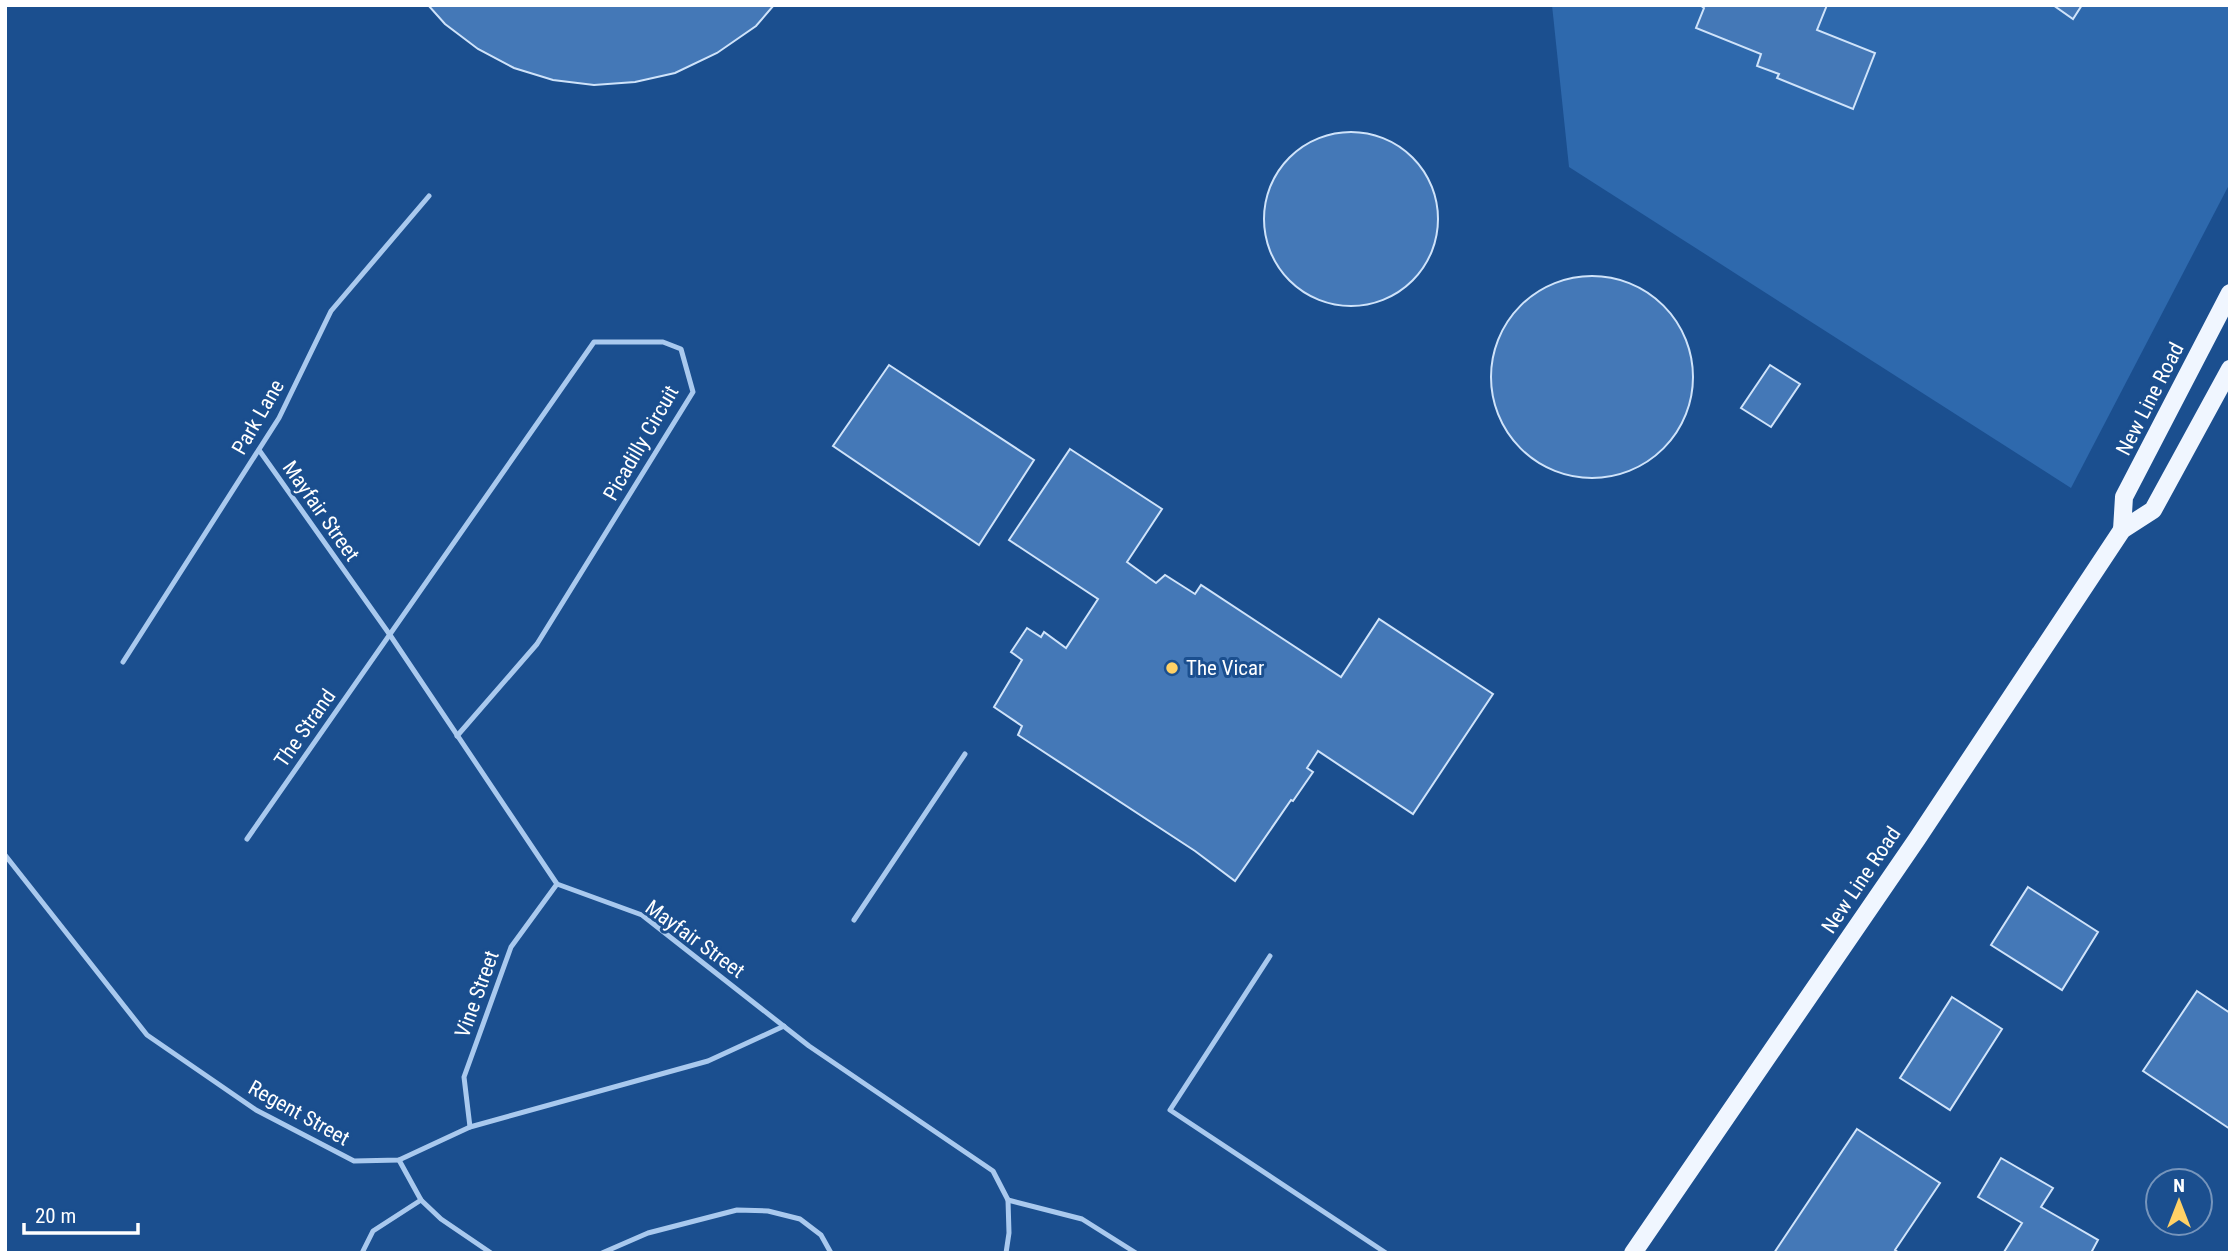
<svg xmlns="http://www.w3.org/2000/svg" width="2235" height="1258" font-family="'Roboto Condensed',sans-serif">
  <rect width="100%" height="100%" fill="#1b4f8f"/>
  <path fill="#2e69ad" d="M1552,5h678v178l-159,305 -502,-321z"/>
  <g fill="#4478b7" stroke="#cfe3fa" stroke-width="2">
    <path d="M428,5h346l-18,21 -39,27 -42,20 -40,9 -41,3 -41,-5 -39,-12 -36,-19 -33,-25z"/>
    <path d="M1700,5h127l-10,25 58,23 -22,56 -76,-31 2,-4 -22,-8 4,-12 -65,-26 8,-20z"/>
    <path d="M2053,5h29l-9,14z"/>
    <circle cx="1351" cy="219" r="87"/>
    <circle cx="1592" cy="377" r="101"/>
    <path d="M889,365l145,95 -55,85 -146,-99z"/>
    <path d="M1770,365l30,19 -29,43 -30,-19z"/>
    <path d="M1070,449l92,60 -35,53 29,21 9,-8 30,19 6,-9 140,92 38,-58 114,75 -80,120 -95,-63 -11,17 6,4 -20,29 -2,-1 -56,81 -40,-30 -177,-116 4,-9 -28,-19 28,-47 -11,-8 16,-24 14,9 3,-5 22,16 32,-49 -89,-59z"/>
    <path d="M2028,887l70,45 -36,58 -71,-45z"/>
    <path d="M2197,991l33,22v116l-87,-58z"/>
    <path d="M1952,997l50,32 -52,81 -50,-32z"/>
    <path d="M1857,1129l83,54 -45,67 4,3h-125z"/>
    <path d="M2001,1158l52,30 -12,19 57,33 -7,13 -87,-1 18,-29 -44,-26z"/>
  </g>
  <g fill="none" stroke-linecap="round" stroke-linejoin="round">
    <g stroke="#a9c9ee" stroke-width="5">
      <path d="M259,450l131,185 167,249 85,31 167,131 184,125 15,29 1,33 -3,20"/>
      <path d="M123,662l156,-244 52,-107 98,-115"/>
      <path d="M247,839l347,-497h69l18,7 12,43 -156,252 -80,92"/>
      <path d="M5,855l142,180 109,75 98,51 45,-1 71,-33 238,-66 76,-35"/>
      <path d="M854,920l111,-166"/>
      <path d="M1270,956l-100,154 216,143"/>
      <path d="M470,1127l-6,-50 47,-130 46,-63"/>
      <path d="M399,1160l22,40 20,19 50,34"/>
      <path d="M1008,1200l74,19 54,34"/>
      <path d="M362,1253l11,-22 48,-31"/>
      <path d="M602,1253l46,-20 89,-23 31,1 32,8 21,16 10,18"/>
    </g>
    <g stroke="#f0f6ff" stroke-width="18">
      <path d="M2122,530l2,-33 106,-204"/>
      <path d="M1633,1253l284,-414 205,-309 31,-20 77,-141"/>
    </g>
  </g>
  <circle fill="#ffd166" stroke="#1b4f8f" stroke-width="2.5" cx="1172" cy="668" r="7"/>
  <g text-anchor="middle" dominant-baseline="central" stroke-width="6" stroke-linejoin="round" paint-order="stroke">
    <g font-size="21" fill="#fff" stroke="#1b4f8f">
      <text transform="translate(2150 399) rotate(-63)">New Line Road</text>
      <text transform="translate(258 417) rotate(-60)">Park Lane</text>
      <text transform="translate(641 443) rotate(-60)">Picadilly Circuit</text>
      <text transform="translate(321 511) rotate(55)">Mayfair Street</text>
      <text transform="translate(305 728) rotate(-55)">The Strand</text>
      <text transform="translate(1861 880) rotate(-56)">New Line Road</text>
      <text transform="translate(695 939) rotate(36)">Mayfair Street</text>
      <text transform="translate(477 994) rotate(-70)">Vine Street</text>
      <text transform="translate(299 1113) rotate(29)">Regent Street</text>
    </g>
    <g font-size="21" fill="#fff" stroke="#1b4f8f" text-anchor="start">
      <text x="1186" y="668">The Vicar</text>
    </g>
  </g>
  <rect width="2235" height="1258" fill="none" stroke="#ffffff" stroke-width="14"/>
  <g transform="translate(2179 1202)"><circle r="33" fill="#1b4f8f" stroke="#7695bc" stroke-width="2"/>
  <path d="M0-5L12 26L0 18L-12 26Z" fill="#ffd166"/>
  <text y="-10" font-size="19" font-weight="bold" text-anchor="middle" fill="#ffffff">N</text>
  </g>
  <path d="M24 1223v10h114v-10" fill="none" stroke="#ffffff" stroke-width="3.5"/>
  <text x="35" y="1223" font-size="21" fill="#ffffff" stroke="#1b4f8f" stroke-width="5" paint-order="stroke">20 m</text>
</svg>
